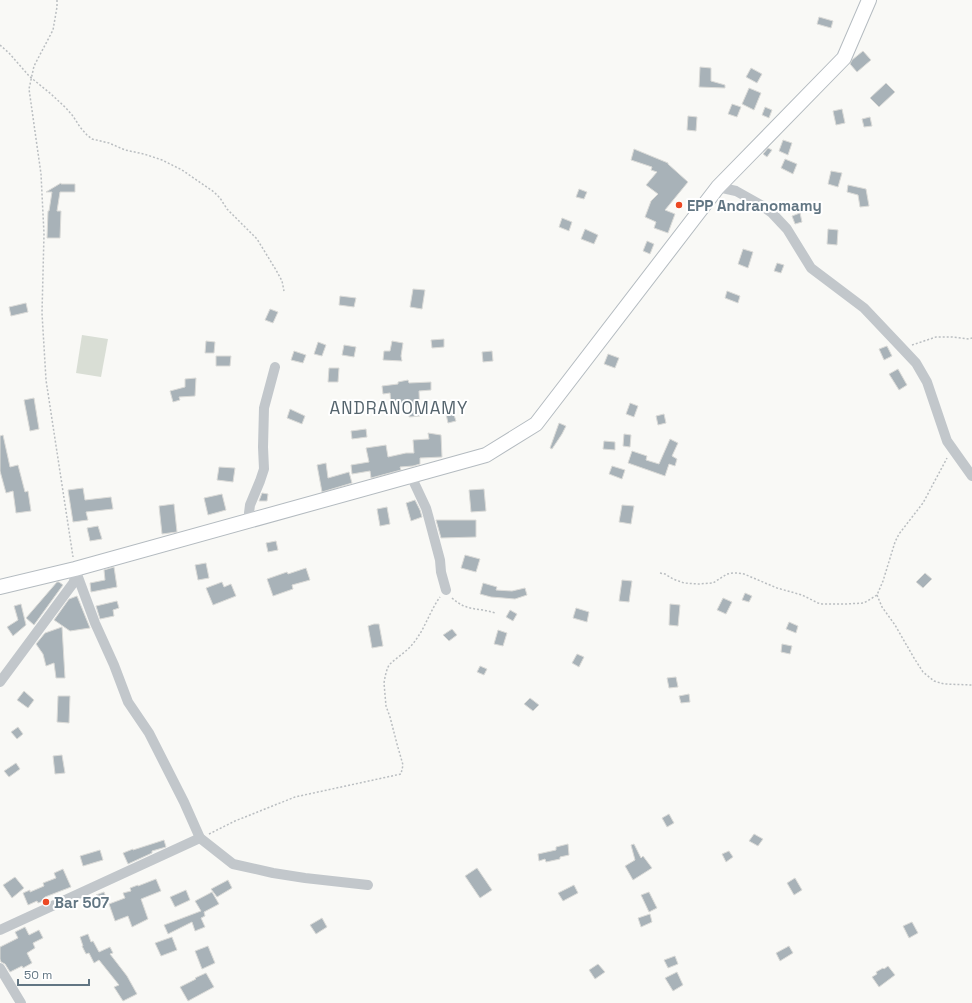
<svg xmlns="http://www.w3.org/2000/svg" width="972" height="1003" font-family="'Space Grotesk',sans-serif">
  <rect width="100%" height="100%" fill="#f9f9f6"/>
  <path fill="#d9ded5" d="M82,335l26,4 -7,38 -25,-4z"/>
  <g fill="#a8b2b8" stroke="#dbdbd8">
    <path d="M819,17l14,4 -2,7 -14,-4z"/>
    <path d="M863,51l8,9 -14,12 -7,-8 2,-4z"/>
    <path d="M700,67l11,1v13l14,4v3l-26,-1z"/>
    <path d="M751,68l11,6 -5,9 -11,-6z"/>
    <path d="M886,83l9,9 -16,15 -9,-9z"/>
    <path d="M749,88l12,5 -7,17 -12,-6z"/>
    <path d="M732,104l9,3 -4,10 -9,-3z"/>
    <path d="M765,107l7,3 -3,8 -7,-3z"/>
    <path d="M842,109l3,14 -9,2 -3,-14z"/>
    <path d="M688,116l9,1 -1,14 -9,-1z"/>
    <path d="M870,117l2,9 -8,1 -2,-8z"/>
    <path d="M783,140l9,3 -4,12 -9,-4z"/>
    <path d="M768,148l4,2 -5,7 -4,-3z"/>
    <path d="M634,149l34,14v1l20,18 -23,28 10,4 -7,19 -14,-5 2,-6 -11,-5 6,-16 7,-7 -12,-9 11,-13 -6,-2 1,-3 -21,-7z"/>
    <path d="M785,159l12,5 -4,10 -12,-6z"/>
    <path d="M831,171l11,2 -4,14 -10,-3z"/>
    <path d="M61,183v1h14v8h-15l-3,19h4l-1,27h-13l1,-27h1l3,-19h-6z"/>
    <path d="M848,185l18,4 3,17 -9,1 -2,-12 -11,-3z"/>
    <path d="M579,189l8,3 -3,7 -8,-2z"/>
    <path d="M800,213l2,9 -7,2 -3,-8z"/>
    <path d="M562,218l10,4 -3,9 -10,-4z"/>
    <path d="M585,229l13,6 -4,9 -13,-5z"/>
    <path d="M828,229l10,1 -1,15 -10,-1z"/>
    <path d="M647,241l7,3 -4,10 -7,-3z"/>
    <path d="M743,249l10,3 -5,16 -10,-4z"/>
    <path d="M777,263l7,2 -3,8 -7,-2z"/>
    <path d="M413,289l12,1 -3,19 -12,-2z"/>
    <path d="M727,291l13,5 -2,7 -13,-5z"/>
    <path d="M340,296l16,2 -2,9 -15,-2z"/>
    <path d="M26,303l2,9 -17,4 -2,-9z"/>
    <path d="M270,309l8,3 -5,11 -8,-3z"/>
    <path d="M444,339v8l-12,1 -1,-8z"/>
    <path d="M206,341l9,1 -1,11h-9z"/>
    <path d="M392,341l11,2 -2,13 1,5 -19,-1 1,-9h6z"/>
    <path d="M318,342l8,3 -4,11 -8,-2z"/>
    <path d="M344,345l12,2 -2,10 -12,-2z"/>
    <path d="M887,346l5,10 -8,4 -5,-11z"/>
    <path d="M294,351l12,4 -3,8 -12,-3z"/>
    <path d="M492,351l1,10 -10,1 -1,-10z"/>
    <path d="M608,354l11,4 -4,10 -11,-4z"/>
    <path d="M216,356h15l-1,10h-14z"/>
    <path d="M329,368h10l-1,14h-10z"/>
    <path d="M898,369l9,16 -8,5 -10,-16z"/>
    <path d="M196,378l-1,18 -16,1 1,3 -7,2 -3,-11 15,-4v-8z"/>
    <path d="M408,380l1,3 22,-1v8l-12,1 1,25 -11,1v-13l-18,1 -1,-12 -7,1 -1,-8 16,-2v-2z"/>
    <path d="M34,398l5,31 -9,2 -6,-31z"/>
    <path d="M630,403l8,3 -4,11 -8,-3z"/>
    <path d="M290,409l15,7 -3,8 -15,-6z"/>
    <path d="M453,412l3,9 -8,2 -2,-9z"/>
    <path d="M664,414l2,9 -8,2 -2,-9z"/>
    <path d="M559,423l7,3 -4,8 -10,15 -2,-1z"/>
    <path d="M366,429l1,8 -15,2 -1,-8z"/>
    <path d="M428,433l13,2 1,22 -22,1v6l-7,2 -13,1 1,3 -30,8 -1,-7 -18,3 -1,-9 18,-3 -3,-14 20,-3 2,12 18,-4h8l-1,-13 16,-1z"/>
    <path d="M624,434l7,1 -1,12 -7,-1z"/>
    <path d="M3,435l7,32 8,-2 7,27 3,-1 3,20 -15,2 -3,-22 -7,2 -6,-22v-35z"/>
    <path d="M670,439l8,4 -6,13 5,3 -2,7 -6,-2 -4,12 -37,-13 4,-12 15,5 -1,4 13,4z"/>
    <path d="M604,441l11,1v8l-12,-1z"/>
    <path d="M326,463l2,15 21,-6 3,11 -30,9 -5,-27z"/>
    <path d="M612,466l13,4 -3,9 -13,-5z"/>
    <path d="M219,467l16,1 -2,14 -16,-2z"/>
    <path d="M83,488l2,12 26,-3 2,12 -27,3 2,8 -15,2 -5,-32z"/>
    <path d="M484,489l2,22 -15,1 -2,-22z"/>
    <path d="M262,493l6,1 -1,7h-8z"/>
    <path d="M222,494l4,16 -18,5 -4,-17z"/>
    <path d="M415,500l5,10 2,7 -11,4 -5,-18z"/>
    <path d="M174,504l3,28 -15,2 -3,-28z"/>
    <path d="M622,505l12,1 -3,18 -12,-2z"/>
    <path d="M387,507l3,17 -10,2 -3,-17z"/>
    <path d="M436,520h40v17l-35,1z"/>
    <path d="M98,526l4,13 -12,2 -3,-13z"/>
    <path d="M276,541l2,9 -10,2 -2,-9z"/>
    <path d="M465,555l15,4 -4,13 -15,-4z"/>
    <path d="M206,563l3,15 -11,2 -3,-15z"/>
    <path d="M114,567l3,20 -26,5 -1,-9 15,-3 -1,-10z"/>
    <path d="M306,568l4,12 -18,5 1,4 -20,7 -6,-17 20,-7 1,2z"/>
    <path d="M925,573l7,6 -9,9 -7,-6z"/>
    <path d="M622,580l10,1 -3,21 -10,-1z"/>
    <path d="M57,582h2l4,3 -29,40 -8,-7z"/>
    <path d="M222,582l2,5 7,-3 5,12 -23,9 -7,-17z"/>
    <path d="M483,583l14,4 -1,3 16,1 13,-3 2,7 -12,4 -24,-2 -11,-3z"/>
    <path d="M745,593l7,3 -3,6 -7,-2z"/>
    <path d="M77,596l13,32 -20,3 -16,-11 15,-21z"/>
    <path d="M723,598l9,4 -6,12 -9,-4z"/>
    <path d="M117,601l2,7 -6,2 1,6 -14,3 -4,-13z"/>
    <path d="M21,604l5,21 -13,11 -6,-9 11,-7 -4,-14z"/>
    <path d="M670,604l10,1 -2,21 -9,-1z"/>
    <path d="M576,608l13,4 -2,10 -14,-4z"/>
    <path d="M510,610l7,4 -4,7 -7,-4z"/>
    <path d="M789,622l9,4 -2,7 -10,-4z"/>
    <path d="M374,624h5l4,22 -11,2 -4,-22z"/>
    <path d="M62,627l3,51h-9l-2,-15 -8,3 -3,-12 -7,-10 9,-11z"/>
    <path d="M452,629l5,6 -8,6 -6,-6z"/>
    <path d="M498,630l9,3 -4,13 -9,-2z"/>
    <path d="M782,644l10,2 -2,8 -9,-2z"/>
    <path d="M577,654l7,3 -5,10 -7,-4z"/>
    <path d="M480,666l7,3 -3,6 -7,-3z"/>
    <path d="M676,677l2,10 -9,1 -2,-10z"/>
    <path d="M24,691l10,9 -6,8 -11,-8z"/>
    <path d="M689,694l1,8 -9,1 -2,-7z"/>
    <path d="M58,696h12l-1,27 -12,-1z"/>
    <path d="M530,698l9,7 -6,6 -9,-7z"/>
    <path d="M18,727l5,7 -6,5 -6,-7z"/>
    <path d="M62,755l3,18 -10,1 -2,-18z"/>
    <path d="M16,763l4,6 -11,8 -5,-6z"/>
    <path d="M669,814l5,9 -7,4 -5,-9z"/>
    <path d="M754,834l9,5 -5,7 -9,-5z"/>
    <path d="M164,840l2,7 -14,4v2l-24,11 -5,-11 10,-4v1z"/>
    <path d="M568,844l1,11 -9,2v2l-14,3 -1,-3 -6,2 -1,-7 18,-4v-3z"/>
    <path d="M634,844l7,14 2,-2 9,12 -19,12 -8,-14 10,-6 -4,-15z"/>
    <path d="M100,850l3,10 -20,6 -3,-10z"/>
    <path d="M729,851l4,6 -7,5 -4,-8z"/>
    <path d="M477,868l15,22 -12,8 -15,-22z"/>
    <path d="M63,869l8,18 -26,10 1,3 -8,3 -1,-2 -9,4 -5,-12 7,-3v2l14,-6 -1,-3 13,-5 -2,-5z"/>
    <path d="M15,877l9,11 -12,10 -9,-13z"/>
    <path d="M795,878l7,12 -8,5 -7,-12z"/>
    <path d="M156,879l5,12 -20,8 7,20 -16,8 -4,-11 -13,5 -6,-17 16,-6 -2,-5 8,-2 -1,-3 8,-3v1z"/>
    <path d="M228,880l4,8 -15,9 -6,-8z"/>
    <path d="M574,885l4,8 -15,8 -5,-8z"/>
    <path d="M186,890l4,10 -15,7 -5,-10z"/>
    <path d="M104,892l3,8 -8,3 -3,-8z"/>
    <path d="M212,892l7,12 -15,8 1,4 -4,2 4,9 -10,4 -3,-9 -24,12 -4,-9 37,-14 -6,-10z"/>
    <path d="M649,892l8,16 -8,4 -8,-17z"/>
    <path d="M650,914l2,8 -11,5 -3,-9z"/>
    <path d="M322,918l5,9 -11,7 -6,-9z"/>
    <path d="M912,922l6,11 -9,5 -6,-12z"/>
    <path d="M25,927l4,8 10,-5 4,8 -10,5 2,5 -8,5 5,10 -9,5 -1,-2 -12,6 -5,-8 -4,-2 -1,-3v-12l18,-9 -3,-6z"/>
    <path d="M88,934l3,8 2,-1 6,11 11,-5 3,6 -3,1 17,22 10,18 -14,7 -9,-14 5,-2 -20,-25 -5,3 -5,-10 -3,1 -4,-8h1l-3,-9z"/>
    <path d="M172,937l5,13 -16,6 -6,-13z"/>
    <path d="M208,946l7,17 -13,6 -7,-18z"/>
    <path d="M789,946l4,7 -13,8 -4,-8z"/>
    <path d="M675,956l3,8 -10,4 -4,-8z"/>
    <path d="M598,964l7,8 -10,7 -6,-9z"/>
    <path d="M888,966l7,9 -16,12 -7,-10 5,-3 -1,-2 7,-4 1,1z"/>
    <path d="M677,972l6,13 -10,6 -8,-13z"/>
    <path d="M206,973l8,14 -26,14 -8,-14 16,-8 -1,-1z"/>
  </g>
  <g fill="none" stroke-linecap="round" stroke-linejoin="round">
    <g stroke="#b4bbc0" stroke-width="16">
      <path id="secondary" d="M0,587l75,-18 411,-114 50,-31 182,-237 126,-129 25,-58"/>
    </g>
    <g stroke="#babec1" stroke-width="1.5" stroke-dasharray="2 2" stroke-linecap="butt">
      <path d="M57,0v7l-4,23 -19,36 -5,23 12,85 3,60 -2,79 4,67 27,177"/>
      <path d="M0,45l9,8 20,23 22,18 15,14 7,8 7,11 7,8 5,4 17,4 16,7 19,4 18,6 20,10 32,22 6,6 7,11 30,30 19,31 6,11 2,10"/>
      <path d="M912,345l24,-8h16l17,2 3,-1"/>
      <path d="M660,573l5,1 8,5 11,4 14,1 15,-1 14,-9 6,-1h5l6,1 33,14 25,7 16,8 4,1h24l18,-1 13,-8 6,-14 12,-39 4,-8 24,-31 24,-45"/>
      <path d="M877,595l5,12 13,18 19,33 9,14 11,9 10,3 28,1"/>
      <path d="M452,598c15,14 26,9 43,15"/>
      <path d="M209,834l26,-13 60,-24 106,-23 2,-9 -6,-21 -7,-27 -4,-11 -2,-23c1,-6 2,-12 5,-18 8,-8 19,-14 26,-24 10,-13 15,-30 25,-44"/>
    </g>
    <g stroke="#c2c7cb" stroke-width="10">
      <path d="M718,187l18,4 25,14 11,8 15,16 24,39 53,40 36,38 16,17 11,19 20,59 25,35"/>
      <path d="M411,476l15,32 2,7 12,45 1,12 5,18"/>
      <path d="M250,521l-1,-8 1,-8 10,-24 4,-12 -1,-22 1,-39 11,-41"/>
      <path d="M0,682l74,-100 1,-13 20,54 19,42 14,37 21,31 35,69 16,36 33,26 40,9 32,5 63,7"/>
      <path d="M0,930l200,-92"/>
      <path d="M0,968l21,35"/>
    </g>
    <use href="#secondary" stroke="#fff" stroke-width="14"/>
  </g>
  <g fill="#ec4823" stroke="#fff" stroke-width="1.5">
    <circle cx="679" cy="205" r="4"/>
    <circle cx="46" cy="902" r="4"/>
  </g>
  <g text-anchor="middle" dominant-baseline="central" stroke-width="4" stroke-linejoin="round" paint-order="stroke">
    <g font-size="15" font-weight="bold" fill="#627683" stroke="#fff" text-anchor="start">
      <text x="687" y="205">EPP Andranomamy</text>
      <text x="54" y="902">Bar 507</text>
    </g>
    <g font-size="17" letter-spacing="1" fill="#55646d" stroke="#fff">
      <text x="399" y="408">ANDRANOMAMY</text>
    </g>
  </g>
  <path d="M18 979v6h71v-6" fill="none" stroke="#627683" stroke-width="2"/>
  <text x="24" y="979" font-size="12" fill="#627683" stroke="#ffffff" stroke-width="3" paint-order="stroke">50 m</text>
</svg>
